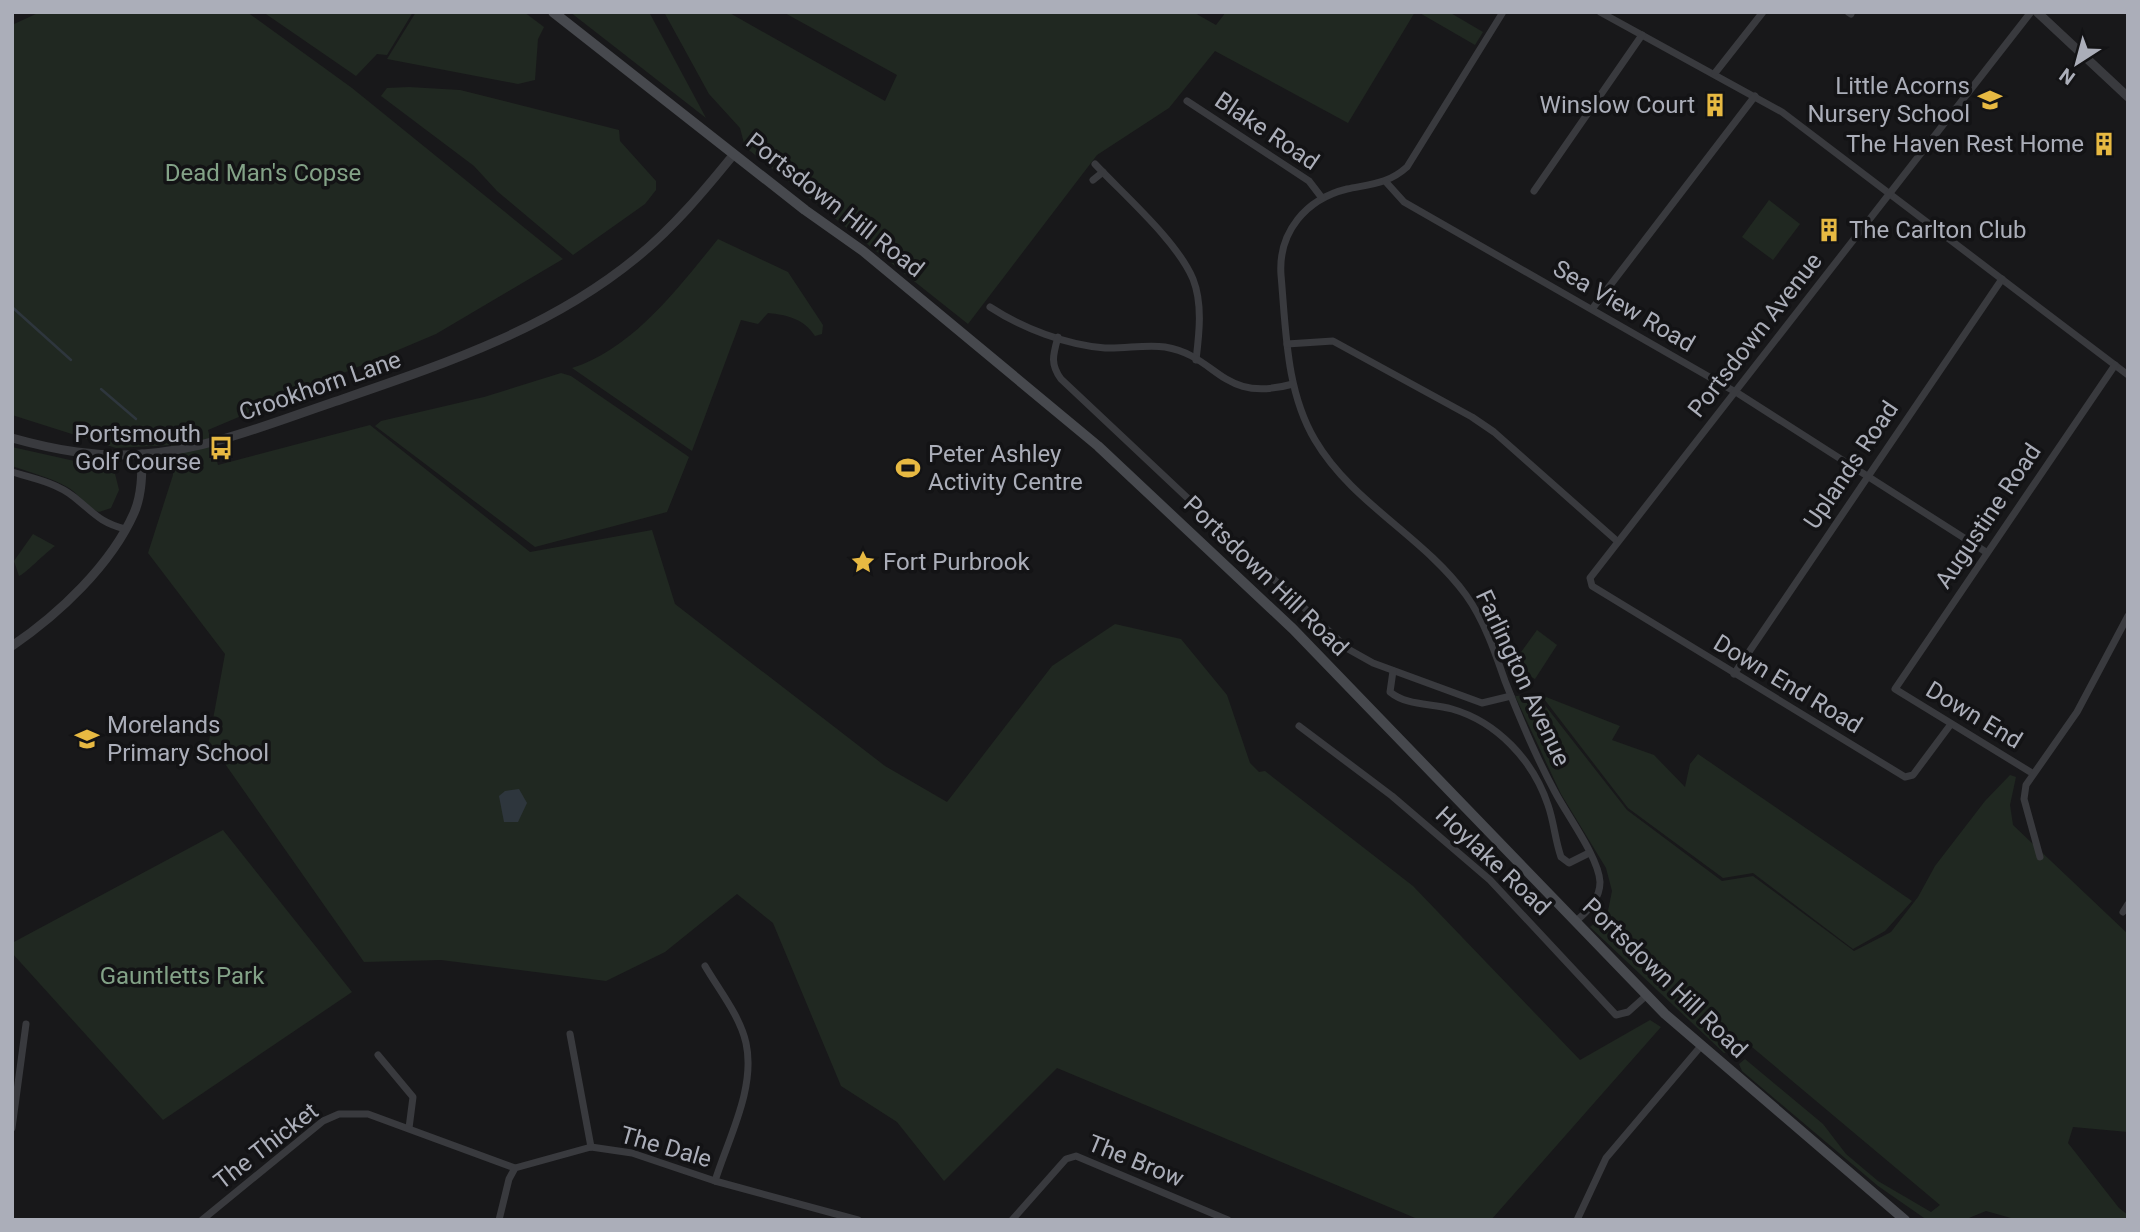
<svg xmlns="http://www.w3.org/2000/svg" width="2140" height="1232" font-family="Roboto,sans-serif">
  <rect width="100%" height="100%" fill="#18181a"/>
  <g fill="#202821">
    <path d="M40,12h207l105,76 211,171 -127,75 -228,96 10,35 152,-40 160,127 122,-22 23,74 210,162 62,36 105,-136 63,-42 66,15 46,56 23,68 9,9 6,-1 148,115 167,174 70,-40 11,7 -170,193h-71l-363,-152 -113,113 -47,-59 -56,-36 -68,-163 -36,-29 -72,58 -59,29 -165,-21 -77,2 -155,-221 16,-87 -77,-101 25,-78 -2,-30 -55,3 -104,-33v-390z"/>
    <path d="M263,12h150l-26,43 -10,-1 -21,22z"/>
    <path d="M416,12h108l20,15 -6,12 -3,41 -17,4 -131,-25z"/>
    <path d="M570,12h79l57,106z"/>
    <path d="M664,12h64l157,89 12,-26 -114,-63h410l23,13 10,-13h189l-67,111 -133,-72 -46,57 -72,47 -129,169 -223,-177 -5,-19 -31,-34z"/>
    <path d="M1418,12h31l34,20 -8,13z"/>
    <path d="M409,87l51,3 159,40 1,11 36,40v9l-11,14 -72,51 -76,-64 -23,-25 -93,-70 6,-8z"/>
    <path d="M1769,200l31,24 -27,36 -31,-23z"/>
    <path d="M718,239l70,33 35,53 -1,9 -7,2c-11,-17 -27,-21 -47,-23l-10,11 -17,-4 -49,131 -120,-83c61,-19 107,-81 146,-129z"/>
    <path d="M561,373l10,3 118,81 -22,55 -132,35 -160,-121 6,-5 103,-24z"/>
    <path d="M12,447l85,19 18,8 4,16 -8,18 -12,4c-12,-4 -19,-17 -30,-24 -17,-10 -37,-15 -57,-22z"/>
    <path d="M33,534l22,12c-9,6 -31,29 -36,30l-5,-15z"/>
    <path d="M1537,630l20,15 -22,34 -24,-13z"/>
    <path d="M1537,695l90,115 95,71 31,-5 101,75 37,-19 27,-35 17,-31 50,-65 25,-26 6,2 -6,28 3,20 115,109v198l-55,-5 -5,16 51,65 9,7v5h-110l-32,-9 -22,9h-37l-49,-34 -136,-115 -3,-7 6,-5 78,65 23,30 32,27 53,31 9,-7 -194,-163 -7,-1 -10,11 -5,1 -134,-126 18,-16 4,-20 -6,-23 -45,-74 -46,-98z"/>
    <path d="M1541,695l79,31 -8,14 42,15 31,32 5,-23 8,-10 214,147 -27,30 -32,18 -100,-76 -30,5 -95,-70z"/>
    <path d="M223,830l129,162 -189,128 -151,-167v-10z"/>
  </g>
  <path fill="#2e363d" d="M519,789l8,14 -9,19h-14l-5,-26 6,-5z"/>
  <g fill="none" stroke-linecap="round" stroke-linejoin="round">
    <g stroke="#2e363d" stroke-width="2.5">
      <path d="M12,307l59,53"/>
      <path d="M101,389l35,30"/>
    </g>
    <g stroke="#393a3e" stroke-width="7">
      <path d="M1503,12l-96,155c-19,17 -36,17 -60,22 -41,10 -69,43 -66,86 5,56 5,116 34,165 37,63 108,96 151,155 18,25 29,57 39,86 15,38 31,76 50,111 12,23 44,66 45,90 0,17 -12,29 -24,39"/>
      <path d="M1600,12l182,100 346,263"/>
      <path d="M1848,12l3,2"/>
      <path d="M1715,73l48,-61"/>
      <path d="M1187,101l122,80 13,17"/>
      <path d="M1095,164c29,31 82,77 98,115 10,25 6,56 3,81"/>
      <path d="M1093,180l10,-8"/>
      <path d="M1386,182l18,20 335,192 247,158"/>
      <path d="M1534,191l108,-156"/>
      <path d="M990,307c32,21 76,38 115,41 20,1 41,-4 60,-1 54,9 55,57 128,37"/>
      <path d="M1592,309l163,-213"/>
      <path d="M1058,337c-5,18 -8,27 3,42l287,270 25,14 109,40 29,-7"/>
      <path d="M1287,344l46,-3 139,76 22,15 123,109"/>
      <path d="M12,472c21,6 45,11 62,25 20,16 25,25 51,32"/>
      <path d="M1393,671l-3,21c17,14 41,11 62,17 45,13 81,51 96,96 6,17 7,35 13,52l8,6 20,-10"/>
      <path d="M1734,674l268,-395"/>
      <path d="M1951,724l-38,51 -8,2 -313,-191 -2,-8 441,-566"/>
      <path d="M1299,726l93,70 98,84 126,135 12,-3 19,-17"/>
      <path d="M2032,773l-137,-84 220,-324"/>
      <path d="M2040,857l-16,-58 2,-14 51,-73 51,-96"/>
      <path d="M2123,912l5,-8"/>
      <path d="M705,966c14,24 35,50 41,77 10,45 -18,96 -31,138"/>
      <path d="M570,1034l21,113"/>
      <path d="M378,1055l35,42 -4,31"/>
      <path d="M12,1128l14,-104"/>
      <path d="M202,1220l121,-99 16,-7h29l147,54"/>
      <path d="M499,1220l10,-41 6,-11 76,-21 41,6 83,28 143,39"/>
      <path d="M1012,1220l54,-61 10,-3 152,64"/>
      <path d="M1577,1220l29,-62 95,-112"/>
    </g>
    <g stroke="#393a3e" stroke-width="9">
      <path d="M2037,12l91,85"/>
      <path d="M12,438c43,12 86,20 131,16 66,-5 126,-30 188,-51 107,-37 216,-72 305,-145 37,-30 68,-67 98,-104"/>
      <path d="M12,646c47,-32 99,-81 122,-133 8,-18 8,-40 8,-59"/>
    </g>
    <path stroke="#47494e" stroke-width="10" d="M553,12l252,198 58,41 235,195 195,183 372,385 240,206"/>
  </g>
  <defs>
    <g id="school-bare" transform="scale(1.89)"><path d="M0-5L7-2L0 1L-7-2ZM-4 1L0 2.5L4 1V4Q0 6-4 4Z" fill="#e7b942" stroke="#131315" stroke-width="2.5" paint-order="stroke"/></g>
    <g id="building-bare" transform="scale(1.89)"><path d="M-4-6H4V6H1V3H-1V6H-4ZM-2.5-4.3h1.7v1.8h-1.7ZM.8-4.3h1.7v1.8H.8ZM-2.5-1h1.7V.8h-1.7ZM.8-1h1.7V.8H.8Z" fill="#e7b942" stroke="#131315" stroke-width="2.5" paint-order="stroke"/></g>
    <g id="bus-bare" transform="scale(1.89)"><path d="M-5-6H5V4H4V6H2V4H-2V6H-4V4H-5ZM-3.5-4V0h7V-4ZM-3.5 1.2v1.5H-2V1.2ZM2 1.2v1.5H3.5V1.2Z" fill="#e7b942" stroke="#131315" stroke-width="2.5" paint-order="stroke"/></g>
    <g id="stadium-bare" transform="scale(1.89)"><path d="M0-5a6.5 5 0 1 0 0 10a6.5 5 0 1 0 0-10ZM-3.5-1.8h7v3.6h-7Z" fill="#e7b942" stroke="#131315" stroke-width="2.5" paint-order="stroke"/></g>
    <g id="sight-bare" transform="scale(1.89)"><path d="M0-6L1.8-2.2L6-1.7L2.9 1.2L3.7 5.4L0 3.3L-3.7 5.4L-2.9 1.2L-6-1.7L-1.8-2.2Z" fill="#e7b942" stroke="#131315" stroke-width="2.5" paint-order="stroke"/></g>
  </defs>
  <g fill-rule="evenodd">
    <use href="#school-bare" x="1990" y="100"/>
    <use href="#building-bare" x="1715" y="105"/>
    <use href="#building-bare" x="2104" y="144"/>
    <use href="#building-bare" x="1829" y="230"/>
    <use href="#bus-bare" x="221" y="448"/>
    <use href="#stadium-bare" x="908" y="468"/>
    <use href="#sight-bare" x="863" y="562"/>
    <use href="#school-bare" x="87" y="739"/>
  </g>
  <g text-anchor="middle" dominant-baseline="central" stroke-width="7" stroke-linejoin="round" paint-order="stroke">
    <g font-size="24" fill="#abaeb9" stroke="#131315" text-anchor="end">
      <text x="1970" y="86">Little Acorns<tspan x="1970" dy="28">Nursery School</tspan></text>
      <text x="1695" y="105">Winslow Court</text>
      <text x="2084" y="144">The Haven Rest Home</text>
      <text x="1849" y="230" text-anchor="start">The Carlton Club</text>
      <text x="201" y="434">Portsmouth<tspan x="201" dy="28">Golf Course</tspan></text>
      <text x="928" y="454" text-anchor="start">Peter Ashley<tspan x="928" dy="28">Activity Centre</tspan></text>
      <text x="883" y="562" text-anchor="start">Fort Purbrook</text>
      <text x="107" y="725" text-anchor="start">Morelands<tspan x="107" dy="28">Primary School</tspan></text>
    </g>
    <g font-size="24" fill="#abaeb9" stroke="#131315">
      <text transform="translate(1267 131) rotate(34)">Blake Road</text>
      <text transform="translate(835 205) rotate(38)">Portsdown Hill Road</text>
      <text transform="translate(1624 306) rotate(30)">Sea View Road</text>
      <text transform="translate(1755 335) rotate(-52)">Portsdown Avenue</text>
      <text transform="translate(320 386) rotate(-19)">Crookhorn Lane</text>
      <text transform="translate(1851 465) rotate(-56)">Uplands Road</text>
      <text transform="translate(1988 516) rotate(-56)">Augustine Road</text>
      <text transform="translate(1266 576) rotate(44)">Portsdown Hill Road</text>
      <text transform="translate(1523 678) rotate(65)">Farlington Avenue</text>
      <text transform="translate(1788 684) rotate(31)">Down End Road</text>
      <text transform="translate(1974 715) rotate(31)">Down End</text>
      <text transform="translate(1493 861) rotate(43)">Hoylake Road</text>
      <text transform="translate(1665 978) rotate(44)">Portsdown Hill Road</text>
      <text transform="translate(266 1146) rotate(-38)">The Thicket</text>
      <text transform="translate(666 1147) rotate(16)">The Dale</text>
      <text transform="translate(1136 1161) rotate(22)">The Brow</text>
    </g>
    <g font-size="24" fill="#83a287" stroke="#131315">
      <text x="263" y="173">Dead Man's Copse</text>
      <text x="182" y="976">Gauntletts Park</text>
    </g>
  </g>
  <rect width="2140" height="1232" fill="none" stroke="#abaeb9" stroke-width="28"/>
  <g transform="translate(2077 63) rotate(216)" stroke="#131315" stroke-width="5" paint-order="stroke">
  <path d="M0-5L12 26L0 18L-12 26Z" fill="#abaeb9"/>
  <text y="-10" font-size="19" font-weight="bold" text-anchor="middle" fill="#abaeb9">N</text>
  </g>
</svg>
